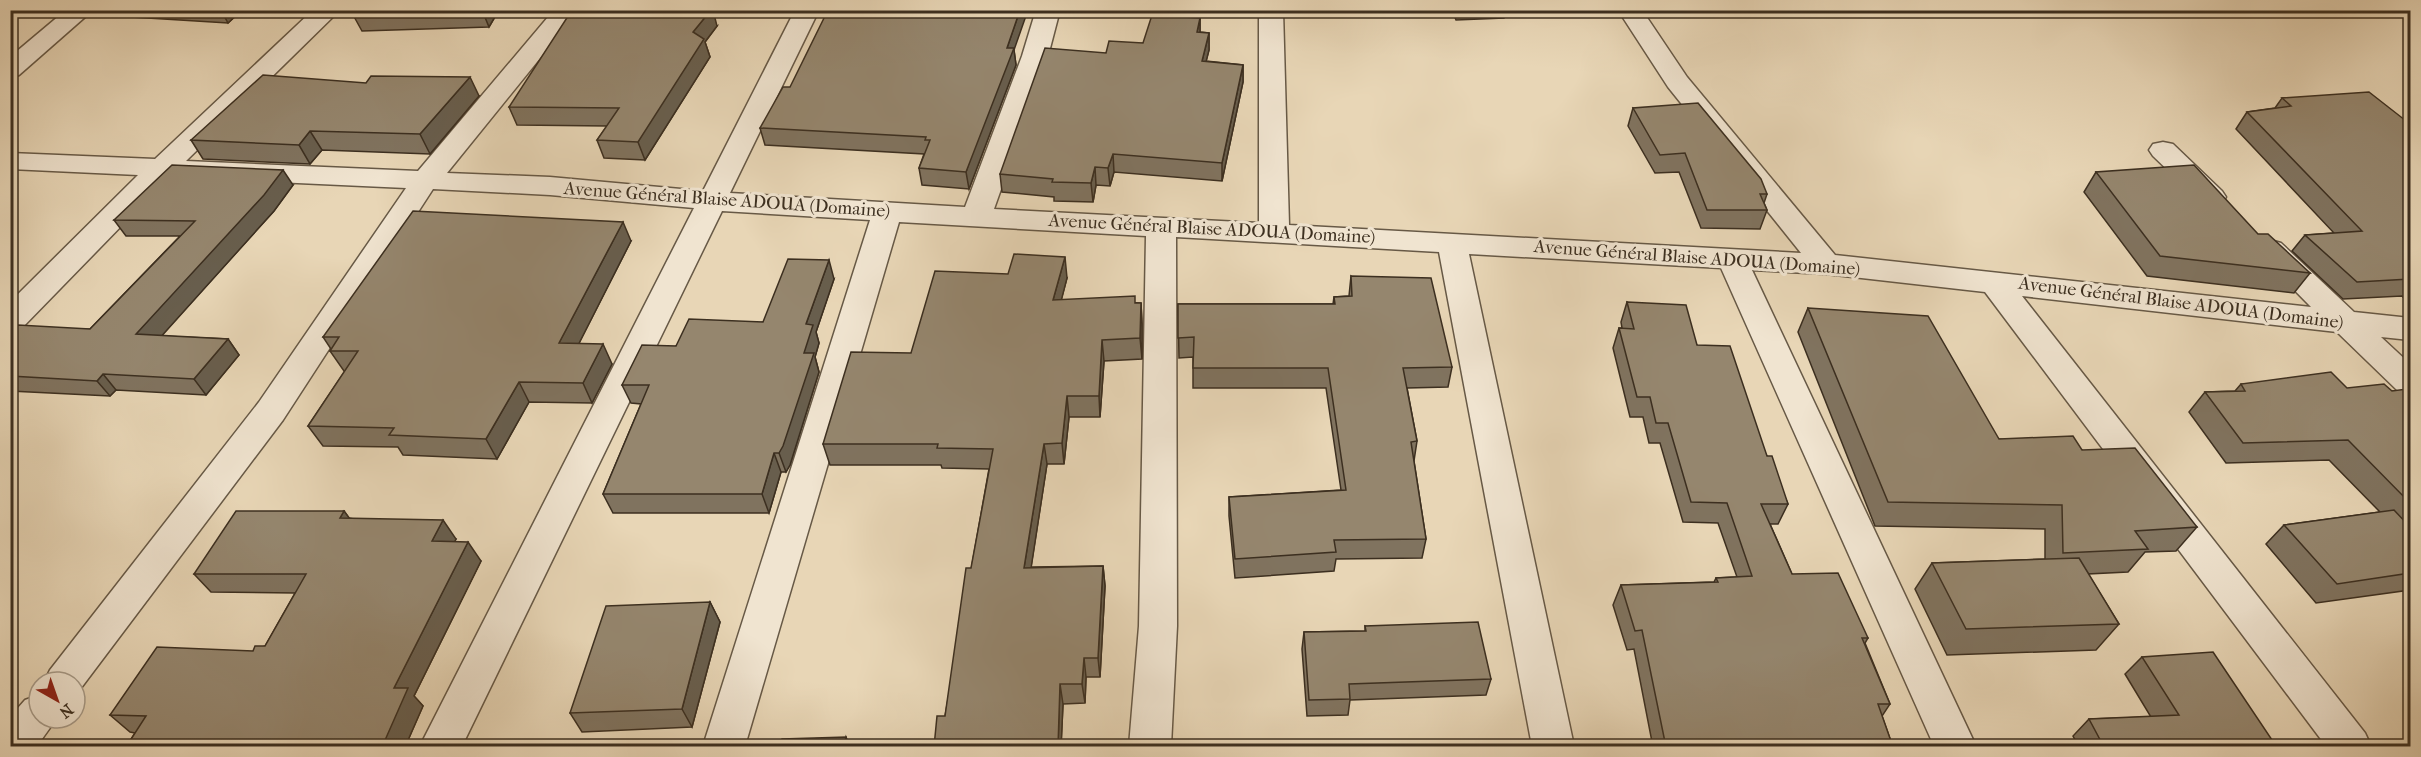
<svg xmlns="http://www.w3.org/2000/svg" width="2421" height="757" font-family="'IM FELL French Canon',serif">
  <rect width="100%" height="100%" fill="#e8d6b6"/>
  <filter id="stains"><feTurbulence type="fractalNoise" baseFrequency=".00333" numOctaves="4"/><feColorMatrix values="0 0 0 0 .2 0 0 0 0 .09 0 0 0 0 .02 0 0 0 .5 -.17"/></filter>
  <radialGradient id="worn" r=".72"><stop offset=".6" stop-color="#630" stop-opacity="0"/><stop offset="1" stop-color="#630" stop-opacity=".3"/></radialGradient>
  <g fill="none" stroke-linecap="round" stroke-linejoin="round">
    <g stroke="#675946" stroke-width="3">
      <g id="minor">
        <path d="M66,10h27l-74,65 -9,3v-21z"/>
        <path d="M313,10h27l-154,151 232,10 136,-161h25l-132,163 103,4 153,14 92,-181h24l-89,183 235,14 57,-151 14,-46h24l-12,46 -54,153 265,14v-213h24l6,215 512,28 -133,-166 -50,-77h24l45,67 148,178 476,52 -56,-57 4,-7 11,-3 11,3 73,69 56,6v22l-29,-3 29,27v31l-12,-4 -61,-59 -315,-36 343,437 6,13h-45l-341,-454 -159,-18 -74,-4 224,476h-42l-213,-478 -252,-14 105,492h-42l-93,-494 -263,-15 1,389 -6,120h-42l10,-120 7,-390 -247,-14 -154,524h-42l167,-526 -148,-9 -260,535h-42l274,-538 -144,-13 -117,-6 -150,231 -208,276v-14h-31l6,-12 209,-268 147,-214 -237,-11 -148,152 -11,3v-30l128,-127 -128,-6v-16l145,6z"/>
        <path d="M2163,142l10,2 49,47 4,6 -4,6 -10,3 -10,-3 -49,-47 -4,-6 4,-6z"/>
        <path d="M39,695v23h18l-20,28h-27v-29l15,-17z"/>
      </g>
    </g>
    <use href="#minor" fill="#f0e4d0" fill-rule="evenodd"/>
  </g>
  <g fill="#80735f" stroke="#3c2f20" stroke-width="1.5">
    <path d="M111,10h131l-14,13 -113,-7z"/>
    <path d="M355,10h144l-10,17 -127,4 -10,-18z"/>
    <path d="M1452,10h53l-1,8 -48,2z"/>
    <path d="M1200,18v14l9,1v17l-3,11 37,4v17l-21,99 -108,-9 -4,14 -14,-1 -3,17 -39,-1v-4l-52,-5 -2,-18 106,-121 37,-10z"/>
    <path d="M717,26l-12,16 5,15 -65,103 -41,-2 -7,-18 10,-14 -90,-1 -8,-18z"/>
    <path d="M1014,50l2,15 -47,124 -47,-4 -3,-17 5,-14 -159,-9 -5,-17z"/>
    <path d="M479,96l-49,58 -108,-4 -12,14 -107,-5 -12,-19z"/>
    <path d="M2282,98l128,26v181l-8,-9 -59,3 -51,-48 13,-16 29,-2 -98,-104 11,-17 28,-4z"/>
    <path d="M1633,108l134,86 -3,9 3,7 -7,19 -59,-1 -22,-56 -24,1 -27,-47z"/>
    <path d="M2096,172l214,101 -16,20 -147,-17 -63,-84z"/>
    <path d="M293,185l-19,26 -113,125 67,3 11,16 -33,40 -90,-5 -6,6 -100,-5v-58l80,-4 90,-93h-54l-12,-16z"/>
    <path d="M631,241l-52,102 33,21 -20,39 -63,-1 -32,57 -94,-4 -5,-8 -75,-1 -15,-20 37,-55h-1l-14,-20 1,-2 -8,-12z"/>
    <path d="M1351,276l101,91 -4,20 -41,1 10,53 -3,20 12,78 -4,19 -86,1 -2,12 -99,7 -6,-62v-19l112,-7 -15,-102h-133v-31l-14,1 -1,-54h155l1,-7 15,-1z"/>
    <path d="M1067,278l-6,22 80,3 1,21v35l-38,2 -4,56h-31l-5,47h-17l-16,103 72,-1 2,20 -5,91h-14l-1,26 -22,1 -2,43h-127l11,-31 44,-247 -47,-1 -1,-3h-111l-7,-21 88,-91z"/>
    <path d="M834,279l-18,53 3,11 -4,14 4,15 -29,93 -4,7h-5l-12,41h-156l-10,-19 38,-90 -10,-1 -9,-18 54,-39 87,-24z"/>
    <path d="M1627,302l70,43 70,111 21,48 -10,20h-8l22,50 76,64 -3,5 25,61 -8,12 11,31h-240l-19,-98 -7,1 -14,-45 8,-20 93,-3 2,-4 21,-1 -19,-54 -35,-1 -23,-79h-11l-6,-26h-13l-17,-69 6,-20h3l-1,-6z"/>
    <path d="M1808,308l191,131 83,11 115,77 -21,24 -31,1 -17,20 -40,2 31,50 -23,26 -149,5 -32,-66 17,-26 113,-4v-30l-170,-3 -77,-194z"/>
    <path d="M2241,384l151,7 18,2v197l-94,13 -50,-59 18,-19 96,-13 -51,-52 -103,3 -37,-51 16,-20 30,-1z"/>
    <path d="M344,511l5,7 107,21 -2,3 27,19 -67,135 9,10 -18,41h-279l9,-14 -5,-1 -20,-17 155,-69 30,-53 -84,-1 -17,-18z"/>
    <path d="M710,602l10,20 -28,105 -110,5 -12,-19z"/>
    <path d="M1365,626l126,53 -5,16 -136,5 -2,15 -41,1 -5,-67 2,-17 61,-1z"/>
    <path d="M2142,657l134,89 42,1h-239l-6,-11 16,-17 62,-2 -26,-43z"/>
  </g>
  <g fill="#685e4d" stroke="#3c2f20" stroke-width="1.5">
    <path d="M221,10h21l-14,13z"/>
    <path d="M482,10h17l-10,17z"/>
    <path d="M711,10h2l4,16 -12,16 5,15 -65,103 -7,-18 55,-110z"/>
    <path d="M1020,10h8l-14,40 2,15 -47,124 -3,-17 41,-124z"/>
    <path d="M1200,18v18l-3,-4z"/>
    <path d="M1209,33v17l-7,28v-17z"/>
    <path d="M1243,65v17l-21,99v-18z"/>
    <path d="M470,77l9,19 -49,58 -10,-20z"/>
    <path d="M310,131l12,19 -12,14 -11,-19z"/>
    <path d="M1113,154l1,18 -4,14 -2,-18z"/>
    <path d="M1095,167l1,18 -3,17 -2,-19z"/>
    <path d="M283,170l10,15 -19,26 -125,139 -13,-16z"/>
    <path d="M623,222l8,19 -62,122 -10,-20z"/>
    <path d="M1065,257l2,21 -11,43 -3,-21z"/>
    <path d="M829,260l5,19 -18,53 3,11 -4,14 4,15 -29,93 -4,7 -7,-19 25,-100 2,-29z"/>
    <path d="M1141,303l1,21v35l-2,-21z"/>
    <path d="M228,339l11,16 -33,40 -12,-16z"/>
    <path d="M1102,340l2,21 -4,56 -1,-21z"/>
    <path d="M603,344l9,20 -20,39 -9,-20z"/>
    <path d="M103,374l13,16 -6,6 -13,-15z"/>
    <path d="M519,382l10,20 -32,57 -11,-20z"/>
    <path d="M1067,396l2,21 -5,47 -2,-21z"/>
    <path d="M1044,444l3,20 -19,124 -4,-20z"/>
    <path d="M774,453l7,19 -12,41 -7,-19z"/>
    <path d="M344,511l14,19 -18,-12z"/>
    <path d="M443,520l13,19 -11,21 -13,-19z"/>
    <path d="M468,542l13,19 -67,135 9,10 -18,41h-23l12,-59z"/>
    <path d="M1103,566l2,20 -5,91 -2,-19z"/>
    <path d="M710,602l10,20 -28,105 -10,-18z"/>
    <path d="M1084,658l2,19 -1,26 -3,-19z"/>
    <path d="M1060,684l3,20 -2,43h-3z"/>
    <path d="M846,737l4,10h-6z"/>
  </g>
  <g fill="#95866e" stroke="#3c2f20" stroke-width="1.5">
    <path d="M355,10h86l-89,3z"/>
    <path d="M572,10h139l-18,22 11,7 -66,103 -41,-2 22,-32 -110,-1z"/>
    <path d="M828,10h192l-13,38h7l-48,124 -47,-4 11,-28h-5l1,-3 -166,-9 23,-41h7z"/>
    <path d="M1152,15l48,3 -3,14 12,1 -7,28 41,4 -21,98 -109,-9 -5,14 -13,-1 -4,16 -39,-1 1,-3 -53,-5 45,-126 61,5 3,-12 34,2z"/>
    <path d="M263,75l103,8 5,-7 99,1 -50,57 -110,-3 -11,14 -108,-5z"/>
    <path d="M2369,92l41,32v155l-53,3 -52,-47 57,-4 -115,-119 44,-6 -9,-8z"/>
    <path d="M1698,103l63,76 6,15h-7l7,16h-60l-22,-57 -25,2 -27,-47z"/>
    <path d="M172,165l111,5 -19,25 -128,139 92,5 -34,40 -91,-5 -6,7 -87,-5v-43l8,-8 72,4 105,-108 -81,-1z"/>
    <path d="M2194,165l64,69h10l42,39 -150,-17 -64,-84z"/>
    <path d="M413,211l210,11 -64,121 44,1 -20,39 -64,-1 -33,57 -97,-4 5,-7 -86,-2 50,-75h-28l9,-14h-16z"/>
    <path d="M1014,254l51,3 -12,43 82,-4v7h6l-1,35 -38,2 -3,56h-32l-5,47 -18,1 -20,124 79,-2 -5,92h-14l-2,26h-22l-2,63h-124l3,-31h8l21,-148h5l22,-119 -56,-1 1,-4h-115l28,-92 60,1 24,-82 73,3z"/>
    <path d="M788,259l41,1 -23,64 7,1 -9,28h10l-31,93 -4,7h-5l-12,41h-159l46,-109h-27l20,-40 34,1 13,-27 74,3z"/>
    <path d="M1351,276l80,2 21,89 -49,1 14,73 -6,1 15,97 -92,1 2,12 -101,7 -6,-62 117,-7 -18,-122h-135l1,-31 -16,1v-34h157l-1,-7 18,-1z"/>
    <path d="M1627,302l59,3 11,40 33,1 37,110h5l16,48h-27l31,70 46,-1 30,65h-6l28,66h-12l15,43h-227l-24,-117 -7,1 -14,-46 97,-3 -2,-4 36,-2 -25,-73 -36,-1 -23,-79h-12l-6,-26h-13l-18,-69 15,1z"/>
    <path d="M1808,308l120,8 71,123 74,-3 9,14 53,-2 62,79 -62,4 13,18 -85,4 -1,-48 -174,-3z"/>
    <path d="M2331,372l16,16 37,-4 8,7 15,-2 3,4v110l-62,-63 -105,3 -38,-51 40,-1 -4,-7z"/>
    <path d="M2394,510l16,17v46l-73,11 -53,-59z"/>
    <path d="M236,511h108l-4,7 103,2 -11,21 36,1 -74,146h14l-26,59h-256l20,-31 -36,-1 47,-68 96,4 2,-5h10l41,-72h-112z"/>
    <path d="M2079,558l40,66 -153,5 -34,-66z"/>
    <path d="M710,602l-28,107 -112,4 36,-107z"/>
    <path d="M1478,622l13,57 -142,5 1,15 -41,1 -5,-68 62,-1 -1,-5z"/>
    <path d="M2213,652l63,94 41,-2 1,3h-214l-15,-28 90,-4 -37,-58z"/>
    <path d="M846,737l-2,10h-64l2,-8z"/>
  </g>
  <g text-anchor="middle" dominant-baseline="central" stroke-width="6" stroke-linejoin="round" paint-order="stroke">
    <g font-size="18" fill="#3c2f20" stroke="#f0e4d0">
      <text transform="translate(727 200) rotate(4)">Avenue Général Blaise ADOUA (Domaine)</text>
      <text transform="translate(1212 229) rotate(3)">Avenue Général Blaise ADOUA (Domaine)</text>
      <text transform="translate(1697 258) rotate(4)">Avenue Général Blaise ADOUA (Domaine)</text>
      <text transform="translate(2181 303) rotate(7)">Avenue Général Blaise ADOUA (Domaine)</text>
    </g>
  </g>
  <rect width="2421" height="757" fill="none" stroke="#e8d6b6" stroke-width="36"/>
  <rect x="12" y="12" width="2397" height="733" fill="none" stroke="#3c2f20" stroke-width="3"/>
  <rect x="18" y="18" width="2385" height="721" fill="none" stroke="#3c2f20" stroke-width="1.5"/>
  <g transform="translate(57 700) rotate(140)"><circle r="28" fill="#f0e4d0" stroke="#a89c8a" stroke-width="1.5"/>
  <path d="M0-4.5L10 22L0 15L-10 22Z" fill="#8f2418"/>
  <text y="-9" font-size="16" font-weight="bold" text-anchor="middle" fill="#3c2f20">N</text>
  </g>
  <rect width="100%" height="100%" filter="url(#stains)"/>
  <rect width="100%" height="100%" fill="url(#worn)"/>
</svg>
